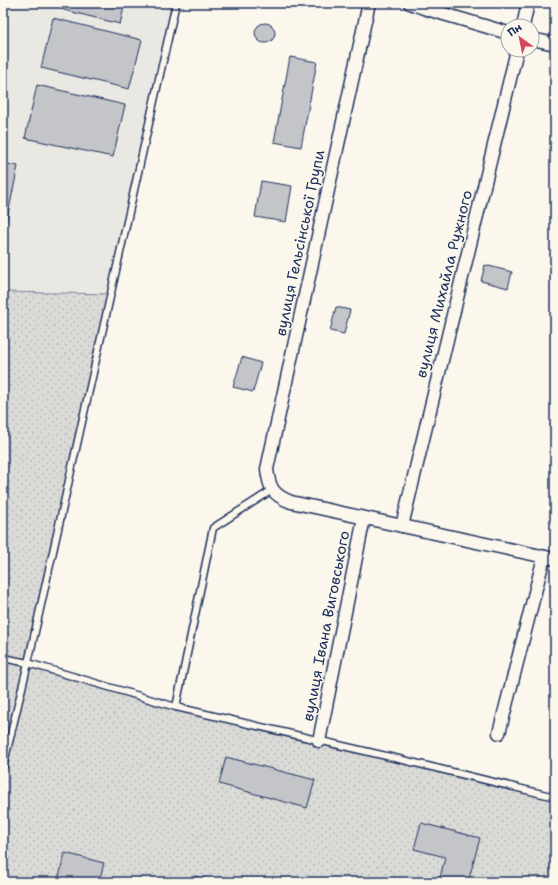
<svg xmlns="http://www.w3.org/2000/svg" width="558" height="885" font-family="'Shantell Sans',sans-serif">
  <defs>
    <pattern id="green-dots" width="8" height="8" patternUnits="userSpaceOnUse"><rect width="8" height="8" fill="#dadad7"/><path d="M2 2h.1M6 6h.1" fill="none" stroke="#babbbb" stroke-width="1.8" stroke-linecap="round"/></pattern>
  </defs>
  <rect width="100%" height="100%" fill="#fbf7ec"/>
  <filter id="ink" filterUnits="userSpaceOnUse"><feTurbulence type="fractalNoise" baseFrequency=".025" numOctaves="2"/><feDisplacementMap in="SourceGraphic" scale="8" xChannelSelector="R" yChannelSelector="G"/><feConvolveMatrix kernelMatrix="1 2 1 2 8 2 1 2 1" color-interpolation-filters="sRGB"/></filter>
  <g filter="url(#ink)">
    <path fill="#eae8e2" d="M3,3h173l-65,291 -108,-2z"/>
    <path fill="url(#green-dots)" stroke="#7a849a" d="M3,292l108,2 -83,369 148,44 379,90v85h-552z"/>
    <g fill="#c3c5c9" stroke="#1b2f5e">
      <path d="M61,3h64l-5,21 -60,-15z"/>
      <path d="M53,18l89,22 -13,49 -88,-21z"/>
      <circle cx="265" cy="33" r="10"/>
      <path d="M290,57l27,5 -16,85 -27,-5z"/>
      <path d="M37,85l88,20 -12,52 -88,-19z"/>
      <path d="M3,163l15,3 -15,72z"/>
      <path d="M261,181l31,5 -6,36 -31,-5z"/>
      <path d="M485,265l27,7 -4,16 -27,-7z"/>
      <path d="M336,307l14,3 -6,24 -14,-3z"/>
      <path d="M242,357l19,6 -8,29 -20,-5z"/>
      <path d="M226,757l89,23 -8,28 -88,-24z"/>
      <path d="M421,823l59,15 -12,44h-29l6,-25 -31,-8z"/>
      <path d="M65,853l39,10 -5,19h-32l-9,-2z"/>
      <path d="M195,876l21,6h-23z"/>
    </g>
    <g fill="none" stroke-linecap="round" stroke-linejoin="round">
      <g stroke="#1b2f5e" stroke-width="9">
        <g id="service">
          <path d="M3,658l25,5 148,44 223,52 156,38"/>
          <path d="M176,707l37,-179 59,-38"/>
          <path d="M3,767l25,-104 148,-660"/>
        </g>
      </g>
      <g stroke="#1b2f5e" stroke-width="15">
        <g id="minor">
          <path d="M369,3l-102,466c2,19 6,26 24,33l264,57"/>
          <path d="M410,3l17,6 81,24"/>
          <path d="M523,26l5,-23"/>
          <path d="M532,39l23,5"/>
          <path d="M402,526l115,-476"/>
          <path d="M499,733l45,-176"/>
          <path d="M319,741l45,-223"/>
        </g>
      </g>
      <use href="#service" stroke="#fbf7ec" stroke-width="6"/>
      <use href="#minor" stroke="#fbf7ec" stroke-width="12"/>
    </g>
  </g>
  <g text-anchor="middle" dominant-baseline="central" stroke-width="3" stroke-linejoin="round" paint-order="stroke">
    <g font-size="15" fill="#1b2f5e" stroke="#fbf7ec">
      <text transform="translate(300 243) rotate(-78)">вулиця Гельсінської Групи</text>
      <text transform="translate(444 284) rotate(-76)">вулиця Михайла Ружного</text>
      <text transform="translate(326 626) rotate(-79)">вулиця Івана Виговського</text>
    </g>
  </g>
  <rect width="558" height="885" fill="none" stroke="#fbf7ec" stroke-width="16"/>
  <rect x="8" y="8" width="542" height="869" fill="none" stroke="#1b2f5e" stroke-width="1.5" filter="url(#ink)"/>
  <g transform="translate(520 38) rotate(327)"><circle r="19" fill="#fbf7ec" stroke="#a1a7b3"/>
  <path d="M0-3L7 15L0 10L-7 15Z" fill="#d1495b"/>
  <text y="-6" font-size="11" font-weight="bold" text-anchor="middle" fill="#1b2f5e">Пн</text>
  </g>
</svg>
